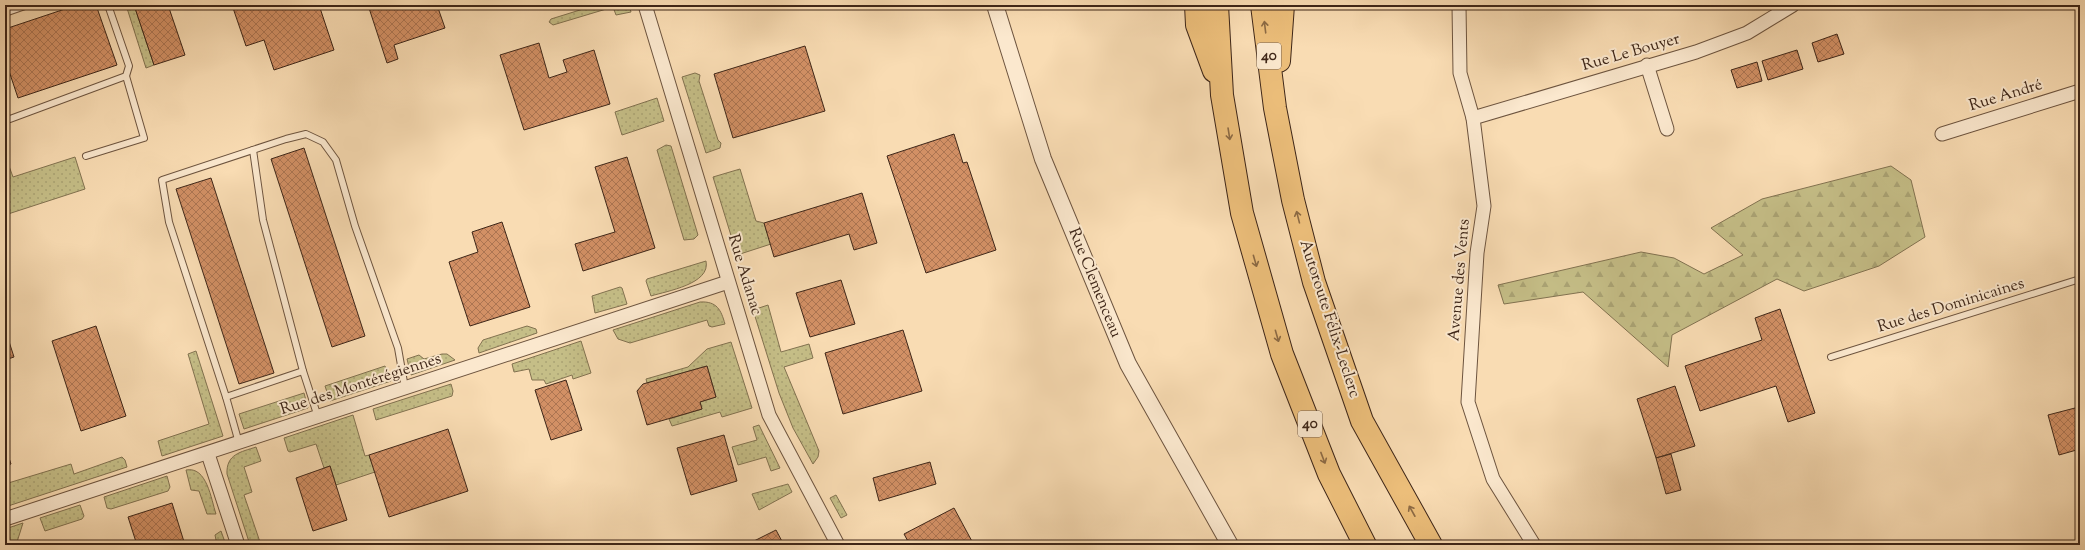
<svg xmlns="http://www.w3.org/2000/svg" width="2085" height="550" font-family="'Sorts Mill Goudy',serif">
  <defs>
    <pattern id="grass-dots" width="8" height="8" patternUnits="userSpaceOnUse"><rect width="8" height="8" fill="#c5be87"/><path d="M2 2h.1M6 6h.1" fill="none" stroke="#aaa374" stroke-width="1.8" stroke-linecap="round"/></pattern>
    <pattern id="forest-firs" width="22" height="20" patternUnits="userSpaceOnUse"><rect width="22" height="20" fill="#c5be87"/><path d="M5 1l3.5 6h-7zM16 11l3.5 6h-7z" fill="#aaa374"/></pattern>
    <pattern id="building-cross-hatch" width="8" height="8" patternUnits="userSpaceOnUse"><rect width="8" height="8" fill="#d29065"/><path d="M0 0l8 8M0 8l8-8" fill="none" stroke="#ac7552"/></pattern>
  </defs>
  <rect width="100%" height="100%" fill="#f9dcb3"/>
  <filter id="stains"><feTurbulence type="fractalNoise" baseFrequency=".005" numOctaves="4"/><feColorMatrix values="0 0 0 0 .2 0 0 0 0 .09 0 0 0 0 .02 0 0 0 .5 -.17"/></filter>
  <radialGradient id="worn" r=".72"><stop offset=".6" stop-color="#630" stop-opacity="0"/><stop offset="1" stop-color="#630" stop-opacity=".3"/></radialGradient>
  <g fill="url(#grass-dots)" stroke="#827250">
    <path d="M126,5h8l20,60 -8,3z"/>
    <path d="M596,5h33l2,7 -15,3 -3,-8 -60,18 -4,-3 2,-3z"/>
    <path d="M695,73l5,2 -1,6 19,59 3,3 -1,5 -14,5 -24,-76z"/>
    <path d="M657,98l7,23 -42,14 -7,-23z"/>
    <path d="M666,145l5,1 27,89 -4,4 -10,1 -27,-90z"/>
    <path d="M5,155l8,22 62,-20 10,32 -80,26z"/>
    <path d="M740,169l16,52 8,2 7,21 -34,11 -24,-78z"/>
    <path d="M706,261c5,23 -39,30 -55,35l-5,-15 1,-2z"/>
    <path d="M620,287l2,1 5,16 -32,9 -3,-17z"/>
    <path d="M700,302c17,-1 21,8 25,22l-13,3 -3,-1 -2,-6 -77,23 -12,-4 -5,-9z"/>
    <path d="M768,305l13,47 28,-8 4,14 -29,9 35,84 -1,6 -5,7 -20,-36 -14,-35 -26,-83z"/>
    <path d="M527,326l9,3 1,4 -58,20 -1,-5 5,-8z"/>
    <path d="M581,341l10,32 -18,6 -1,-4 -26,9 -2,-4h-12l-3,-11 -15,3 -2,-8z"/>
    <path d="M731,342l21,66 -30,9 -2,-5 -48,14 -3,-7 33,-10 -2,-7 16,-5 -9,-31 -60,17 -1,-4 42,-12 19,-18z"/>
    <path d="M196,351l27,85 -61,20 -4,-15 51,-17 -21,-70z"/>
    <path d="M442,354h5l8,6 -44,15 -4,-16 12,-4 5,4z"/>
    <path d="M385,366l6,15 -61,20 -5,-15z"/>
    <path d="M451,384l2,7 -1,5 -76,24 -3,-11z"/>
    <path d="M304,393l4,15 -64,21 -5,-15z"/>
    <path d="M353,415l12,41 4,-1 6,17 -39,13 -6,-19 -6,2 -8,-24 -26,8 -2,-1 -4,-13z"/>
    <path d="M759,425l21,43 -9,3 -5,-14 -28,8 -6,-18 25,-7 -4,-13z"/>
    <path d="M256,447l5,14 -17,6 8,25 -8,3 17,50h-11l-23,-71c-1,-20 14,-22 29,-27z"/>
    <path d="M122,457l3,3 2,7 -122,40v-23l66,-20 3,10z"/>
    <path d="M186,470c21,-4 25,29 30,44h-9l-8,-23 -8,-1z"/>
    <path d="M167,476l3,11 -2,4 -57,18 -4,-1 -3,-11z"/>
    <path d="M788,484l4,8 -33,18 -7,-16z"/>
    <path d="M836,495l11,20 -6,3 -11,-20z"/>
    <path d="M80,505l4,11 -2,3 -37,12 -5,-13z"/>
    <path d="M23,523l-6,19 -12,3v-16z"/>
    <path d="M221,531l5,14h-9l-2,-10z"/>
  </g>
  <path fill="url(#forest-firs)" stroke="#827250" d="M1891,166l20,14 14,57 -46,29 -75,25 -27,-12 -105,56 -4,32 -85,-75 -79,12 -6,-19 143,-33 33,6 30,16 39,-19 -32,-27 51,-29z"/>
  <g fill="url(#building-cross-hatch)" stroke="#3e2618">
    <path d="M77,5h19l21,60 -99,33 -13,-39v-30z"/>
    <path d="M134,5h34l17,50 -31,10z"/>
    <path d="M232,5h87l15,45 -60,20 -10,-30 -18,6z"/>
    <path d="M368,5h69l8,23 -51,17 4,14 -11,4z"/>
    <path d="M1837,34l7,20 -26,8 -6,-19z"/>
    <path d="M539,43l10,35 18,-6 -4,-12 31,-10 16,54 -86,26 -24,-75z"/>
    <path d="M805,46l20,65 -92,27 -19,-64z"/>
    <path d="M1797,50l6,19 -35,11 -6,-19z"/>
    <path d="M1757,62l5,19 -25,7 -6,-18z"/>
    <path d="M954,134l9,29 4,-1 29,88 -70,23 -39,-117z"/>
    <path d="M304,148l61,188 -33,11 -61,-188z"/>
    <path d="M627,157l28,91 -72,23 -8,-27 40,-12 -20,-65z"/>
    <path d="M211,178l63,195 -35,11 -63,-195z"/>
    <path d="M862,193l15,50 -23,7 -5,-16 -75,23 -10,-34z"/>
    <path d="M502,222l28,85 -60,19 -21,-64 29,-10 -6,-20z"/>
    <path d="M841,280l14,44 -45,13 -14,-44z"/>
    <path d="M1780,309l35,104 -27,9 -12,-36 -76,25 -15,-45 77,-26 -7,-22z"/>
    <path d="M96,326l30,90 -45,15 -29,-90z"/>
    <path d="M5,329l9,28 -9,3z"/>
    <path d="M903,330l19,61 -79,23 -18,-61z"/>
    <path d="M707,366l9,31 -16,5 2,7 -55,16 -10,-34 6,-7z"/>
    <path d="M566,380l16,50 -31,10 -16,-50z"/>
    <path d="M1675,386l20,60 -39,12 -19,-59z"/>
    <path d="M2075,408l5,17v24l-21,6 -11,-40z"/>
    <path d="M448,429l20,62 -79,26 -20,-62z"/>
    <path d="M724,435l13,46 -46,14 -14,-47z"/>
    <path d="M5,446l6,18 -6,2z"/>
    <path d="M1671,454l10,36 -15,4 -10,-36z"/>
    <path d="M930,462l6,22 -57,17 -6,-23z"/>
    <path d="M330,466l17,54 -34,11 -17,-53z"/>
    <path d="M172,503l13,42h-48l-9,-28z"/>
    <path d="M954,508l20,37h-64l-6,-11z"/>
    <path d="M776,530l8,15h-30l-2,-3z"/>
  </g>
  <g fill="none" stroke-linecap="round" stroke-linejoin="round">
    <g stroke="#6d543f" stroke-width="8">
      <g id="service">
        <path d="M5,13l23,-8"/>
        <path d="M5,118l5,1 116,-43 3,-10 -21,-61"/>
        <path d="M253,150l10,70 40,151"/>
        <path d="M86,156l58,-18 -18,-62"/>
        <path d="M1831,357l249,-78"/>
        <path d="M226,397l13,46"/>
        <path d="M318,417l-15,-46 -77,26 -57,-175 -7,-42 124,-41 20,-5 17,8 13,18 19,66 43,122 7,40"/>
      </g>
    </g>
    <g stroke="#6d543f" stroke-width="15">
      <g id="minor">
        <path d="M645,5l124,410 69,130"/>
        <path d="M1459,5l1,68 13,45 11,88 -7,47 -9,149 25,77 41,66"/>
        <path d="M1647,65l20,64"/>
        <path d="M1473,118l223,-66 51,-19 46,-28"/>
        <path d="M1942,134l138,-43"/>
        <path d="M208,454l30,91"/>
        <path d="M5,519l723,-237"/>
      </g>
    </g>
    <g stroke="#6d543f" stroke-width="18">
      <path id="tertiary" d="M995,5l48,154 85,205 102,181"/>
    </g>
    <g stroke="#3e2618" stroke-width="24">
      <g id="motorway">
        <path d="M1196,5l1,20 17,46"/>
        <path d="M1217,5l5,90 20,118 40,141 47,120 36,71"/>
        <path d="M1262,5l13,103 18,92 21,82 48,139 69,124"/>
        <path d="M1279,61l4,-56"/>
      </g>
    </g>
    <use href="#service" stroke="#fbe8ce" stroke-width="6"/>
    <use href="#minor" stroke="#fbe8ce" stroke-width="13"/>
    <use href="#tertiary" stroke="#fbe8ce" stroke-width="16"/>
    <use href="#motorway" stroke="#ecbe7a" stroke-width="22"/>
  </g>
  <defs><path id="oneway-shaft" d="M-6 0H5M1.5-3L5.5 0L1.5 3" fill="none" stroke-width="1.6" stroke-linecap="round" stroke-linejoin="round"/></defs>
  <g stroke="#8c6a44">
    <use href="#oneway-shaft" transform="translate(1265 27) rotate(-97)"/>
    <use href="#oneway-shaft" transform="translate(1229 134) rotate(81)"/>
    <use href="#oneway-shaft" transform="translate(1298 217) rotate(-104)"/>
    <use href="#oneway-shaft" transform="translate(1255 261) rotate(74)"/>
    <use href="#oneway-shaft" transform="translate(1277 336) rotate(74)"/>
    <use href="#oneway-shaft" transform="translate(1323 458) rotate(69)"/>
    <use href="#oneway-shaft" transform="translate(1412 511) rotate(-119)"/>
  </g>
  <g text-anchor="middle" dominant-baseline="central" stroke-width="4" stroke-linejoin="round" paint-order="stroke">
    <g fill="#fbe8ce" stroke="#77604f" stroke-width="1">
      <rect x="1257" y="43" width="24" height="26" rx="3"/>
      <rect x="1298" y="411" width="24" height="26" rx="3"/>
    </g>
    <g font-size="15" font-weight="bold" fill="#3e2618">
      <text x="1269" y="56">40</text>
      <text x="1310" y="424">40</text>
    </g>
    <g font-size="16" fill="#3e2618" stroke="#fbe8ce">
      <text transform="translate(1631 53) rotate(-16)">Rue Le Bouyer</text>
      <text transform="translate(2006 96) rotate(-17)">Rue André</text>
      <text transform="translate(744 275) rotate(73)">Rue Adanac</text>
      <text transform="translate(1460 280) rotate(-85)">Avenue des Vents</text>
      <text transform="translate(1094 283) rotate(68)">Rue Clemenceau</text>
      <text transform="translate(1951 306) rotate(-17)">Rue des Dominicaines</text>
      <text transform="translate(1329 319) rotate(72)">Autoroute Félix-Leclerc</text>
      <text transform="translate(361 385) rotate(-18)">Rue des Montérégiennes</text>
    </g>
  </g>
  <rect width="2085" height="550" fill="none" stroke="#f9dcb3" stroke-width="20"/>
  <rect x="6" y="6" width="2073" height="538" fill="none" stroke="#3e2618" stroke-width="2"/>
  <rect x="10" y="10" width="2065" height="530" fill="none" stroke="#3e2618"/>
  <rect width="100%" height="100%" filter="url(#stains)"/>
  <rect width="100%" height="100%" fill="url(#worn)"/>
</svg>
